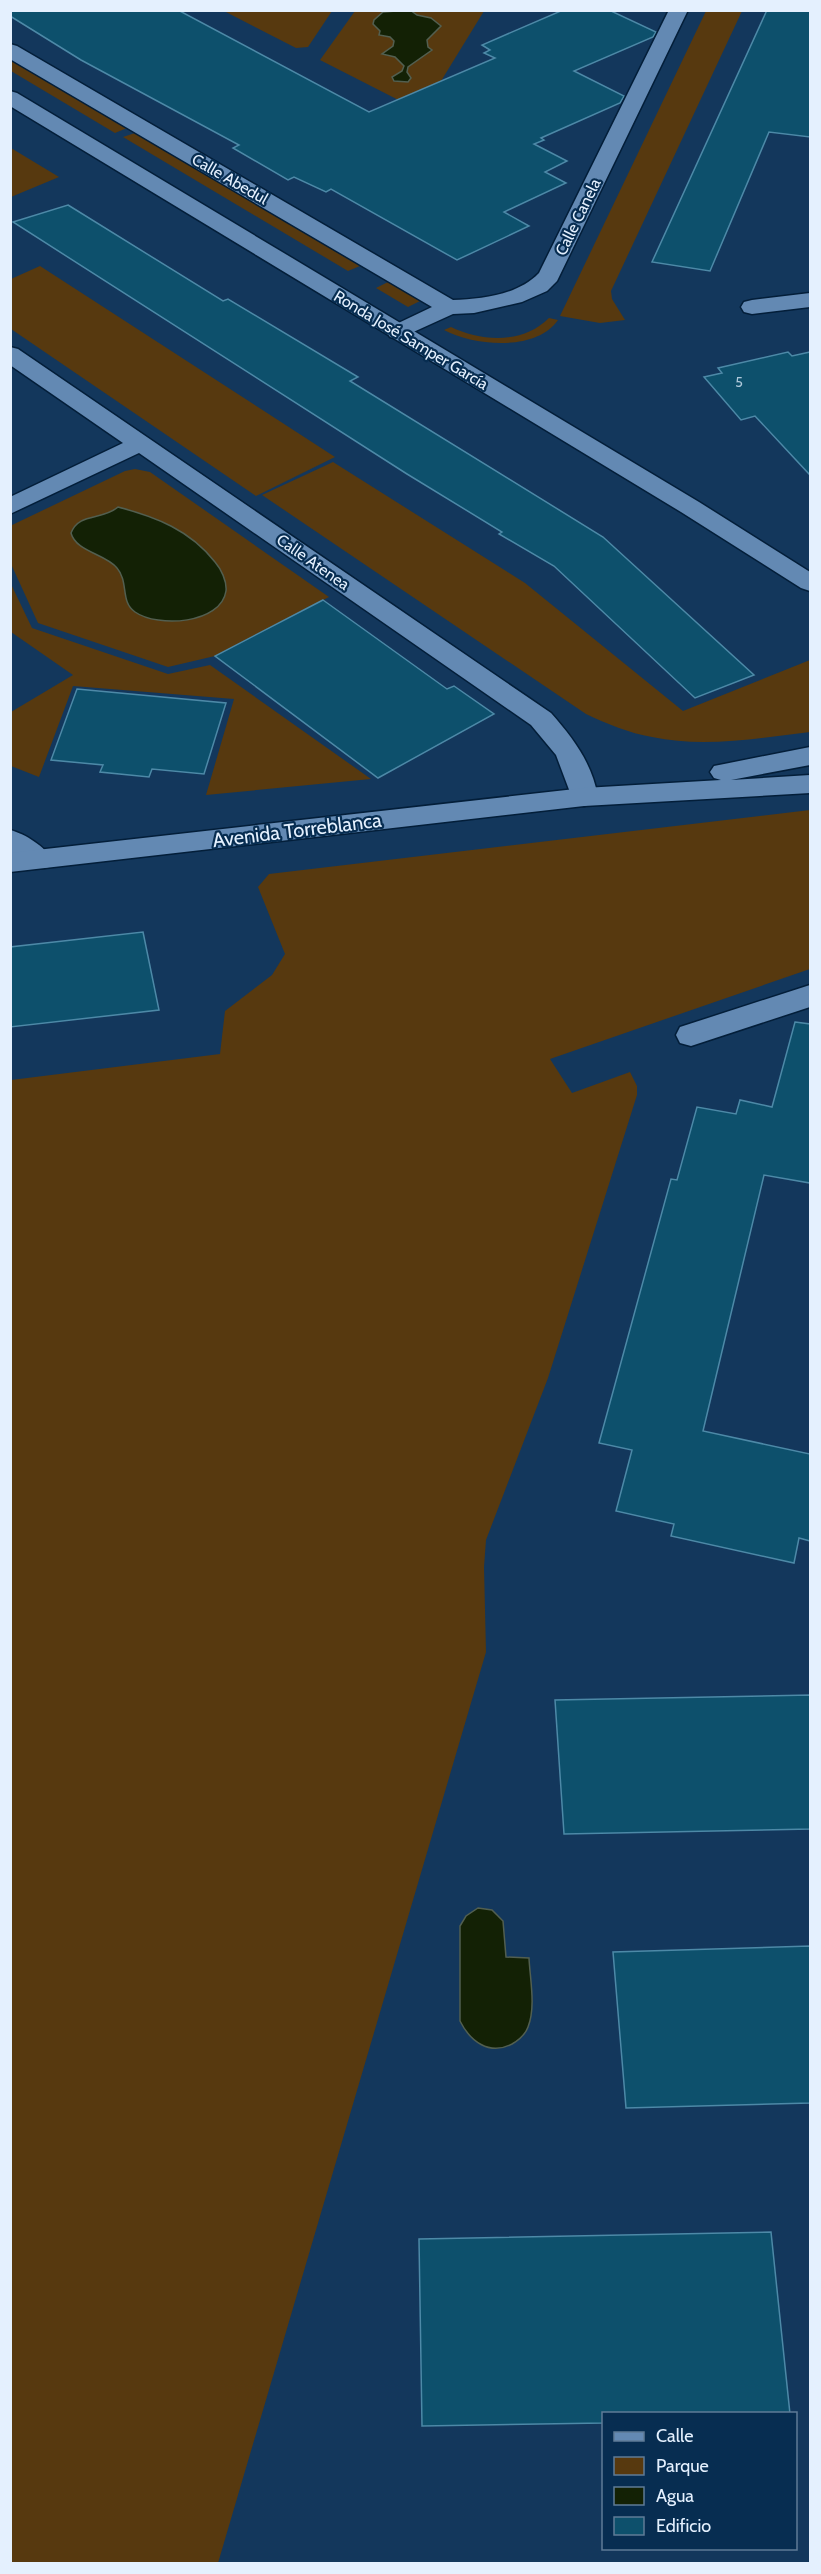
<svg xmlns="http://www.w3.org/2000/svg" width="821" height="2574" font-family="Cabin,sans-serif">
  <rect width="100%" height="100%" fill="#13375c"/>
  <g fill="#57390f">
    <path d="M224,11h108l-24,36 -12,1z"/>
    <path d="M355,11h129l-62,101 -102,-52z"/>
    <path d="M706,11h36l-131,280 1,8 13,21 -25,3 -40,-7z"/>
    <path d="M11,59l116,69 -12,5 -104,-62z"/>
    <path d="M135,133l225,133 -12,5 -225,-134z"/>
    <path d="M11,148l48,29 -48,20z"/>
    <path d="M40,266l295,191 -79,39 -245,-167v-50z"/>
    <path d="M388,282l32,19 -12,6 -32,-19z"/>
    <path d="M549,318l9,2c-22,32 -84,26 -114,10l7,-3c31,15 72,17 98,-9z"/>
    <path d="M333,462l192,121 158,128 127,-51v72c-51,6 -106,16 -158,5 -23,-4 -45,-13 -66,-23l-324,-219z"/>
    <path d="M135,469l15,3 179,125 -114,59 -47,11 -130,-44 -27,-59 -1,-38 115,-55z"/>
    <path d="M10,582l22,46 136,46 42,-9 161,114 -165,16 28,-96 -161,-13 -34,91 -28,-11v-54l62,-37 -62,-43z"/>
    <path d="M810,810v159l-260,90 22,34 58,-21 7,14v9l-89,283 -62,162 -2,27 2,85 -268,911h-207v-1483l209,-26 5,-43 47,-36 13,-21 -27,-67 11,-13z"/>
  </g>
  <g fill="#132105" stroke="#525f50" stroke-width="1.5">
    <path d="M410,10l7,5 14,3 10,8 -14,14 1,7 4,3 -24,17 -1,5 4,6 -3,4 -14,-1 -2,-4 10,-6 2,-5 -9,-9 -13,-3 11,-8 1,-5 -4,-4 -11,-2 1,-4 -7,-7 1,-4 9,-8z"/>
    <path d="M118,507c38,10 72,23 97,55 6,7 12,19 11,29 -5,33 -68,37 -91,21 -15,-10 -6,-30 -18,-44 -11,-14 -41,-16 -46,-35 8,-21 31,-12 47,-26z"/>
    <path d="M478,1908l14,2 11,11 3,36 23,1c1,21 7,49 -1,69 -3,8 -9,13 -16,17 -23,12 -42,-3 -52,-23v-95l6,-10z"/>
  </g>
  <g fill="#0d506c" stroke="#4d89a7" stroke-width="1.5">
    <path d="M10,10h168l191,102 126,-54 -11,-5 6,-3 -8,-5 81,-35h46l47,22 -3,5 -79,34 50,25 -4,7 -79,35 3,2 -10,4 33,17 -22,11 21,11 -62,29 25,14 -72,34 -126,-71 -5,3 -32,-15 -6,3 -55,-32 6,-3 -158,-85 -71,-44z"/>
    <path d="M767,10h43v127l-41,-5 -59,139 -58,-9z"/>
    <path d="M68,205l155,96 5,-2 130,78 -8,4 253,156 151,138 -59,23 -141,-132 -55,-32 3,-2 -95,-58 -394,-252z"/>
    <path d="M788,352l4,4 18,-4v123l-55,-59 -14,4 -37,-43 18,-4 -4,-5z"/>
    <path d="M323,600l124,89 7,-3 40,28 -116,64 -163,-122z"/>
    <path d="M77,689l149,14 -22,71 -52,-5 -3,8 -49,-5 3,-7 -52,-5z"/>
    <path d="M143,932l16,78 -149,17v-80z"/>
    <path d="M795,1022l15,2v159l-46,-8 -61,256 107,23v87l-11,-3 -5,25 -123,-27 3,-12 -58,-13 16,-61 -33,-7 72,-264 6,1 20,-73 39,7 4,-14 32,7z"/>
    <path d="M810,1695v134l-246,5 -9,-134z"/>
    <path d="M810,1946v157l-184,5 -13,-156z"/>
    <path d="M771,2232l19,182h-187v9l-181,3 -3,-187z"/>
  </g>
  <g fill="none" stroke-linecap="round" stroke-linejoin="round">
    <g stroke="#031e39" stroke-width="3">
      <g id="street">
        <path d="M669,10h19l-131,271 -10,10 -25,11 -48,11 -21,1 -55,25 -8,-2 -3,-5 3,-5 42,-20 -422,-248v-15l7,2 436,254c29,-1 65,-5 86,-27z"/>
        <path d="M810,293v14l-58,7 -8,-2 -3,-5 3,-5 8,-2z"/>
        <path d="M10,347l8,2 533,364c22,25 41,50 47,84l-4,6 -10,3 -10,-3 -18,-48 -25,-30 -392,-272 -129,61v-17l113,-54 -113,-78z"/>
        <path d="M10,830c16,4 35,17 43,30l-4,7c-17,4 -25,-4 -39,-14z"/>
        <path d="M810,985v22l-119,39 -11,-3 -4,-8 4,-8z"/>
      </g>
    </g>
    <g stroke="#031e39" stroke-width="3">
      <g id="secondary">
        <path d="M10,91l7,2 682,409 111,70v19l-9,-3 -120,-76 -671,-406z"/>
        <path d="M810,747v18l-79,15 79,-5v18l-226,13 -574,66v-19l574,-65 137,-8 -7,-2 -4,-6 4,-6z"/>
      </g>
    </g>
    <use href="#street" fill="#6389b3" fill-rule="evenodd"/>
    <use href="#secondary" fill="#6389b3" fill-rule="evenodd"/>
  </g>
  <g text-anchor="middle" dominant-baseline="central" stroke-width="4.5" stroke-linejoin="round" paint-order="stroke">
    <g font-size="14" fill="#aec8da">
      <text x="739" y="382">5</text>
    </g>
    <g font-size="16" fill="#e4f0fe" stroke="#072d51">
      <text transform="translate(230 179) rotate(30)">Calle Abedul</text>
      <text transform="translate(578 217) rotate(-64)">Calle Canela</text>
      <text transform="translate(411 340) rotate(31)">Ronda José Samper García</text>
      <text transform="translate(313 562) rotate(35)">Calle Atenea</text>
    </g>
    <g font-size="20" fill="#e4f0fe" stroke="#072d51">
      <text transform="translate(297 830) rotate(-7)">Avenida Torreblanca</text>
    </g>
  </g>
  <rect width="821" height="2574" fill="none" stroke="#e4f0fe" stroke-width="24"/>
  <rect x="602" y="2412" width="195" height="138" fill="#072d51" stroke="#5f7b96" stroke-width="1.5"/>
  <rect x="614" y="2432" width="30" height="9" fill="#6389b3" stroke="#5f7b96" stroke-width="1.5"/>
  <text x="656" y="2442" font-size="18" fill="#e4f0fe">Calle</text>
  <rect x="614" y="2457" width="30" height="18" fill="#57390f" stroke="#5f7b96" stroke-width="1.5"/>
  <text x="656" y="2472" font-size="18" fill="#e4f0fe">Parque</text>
  <rect x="614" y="2487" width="30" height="18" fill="#132105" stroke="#5f7b96" stroke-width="1.5"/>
  <text x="656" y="2502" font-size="18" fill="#e4f0fe">Agua</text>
  <rect x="614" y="2517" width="30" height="18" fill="#0d506c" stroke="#5f7b96" stroke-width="1.5"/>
  <text x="656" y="2532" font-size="18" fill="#e4f0fe">Edificio</text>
</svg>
